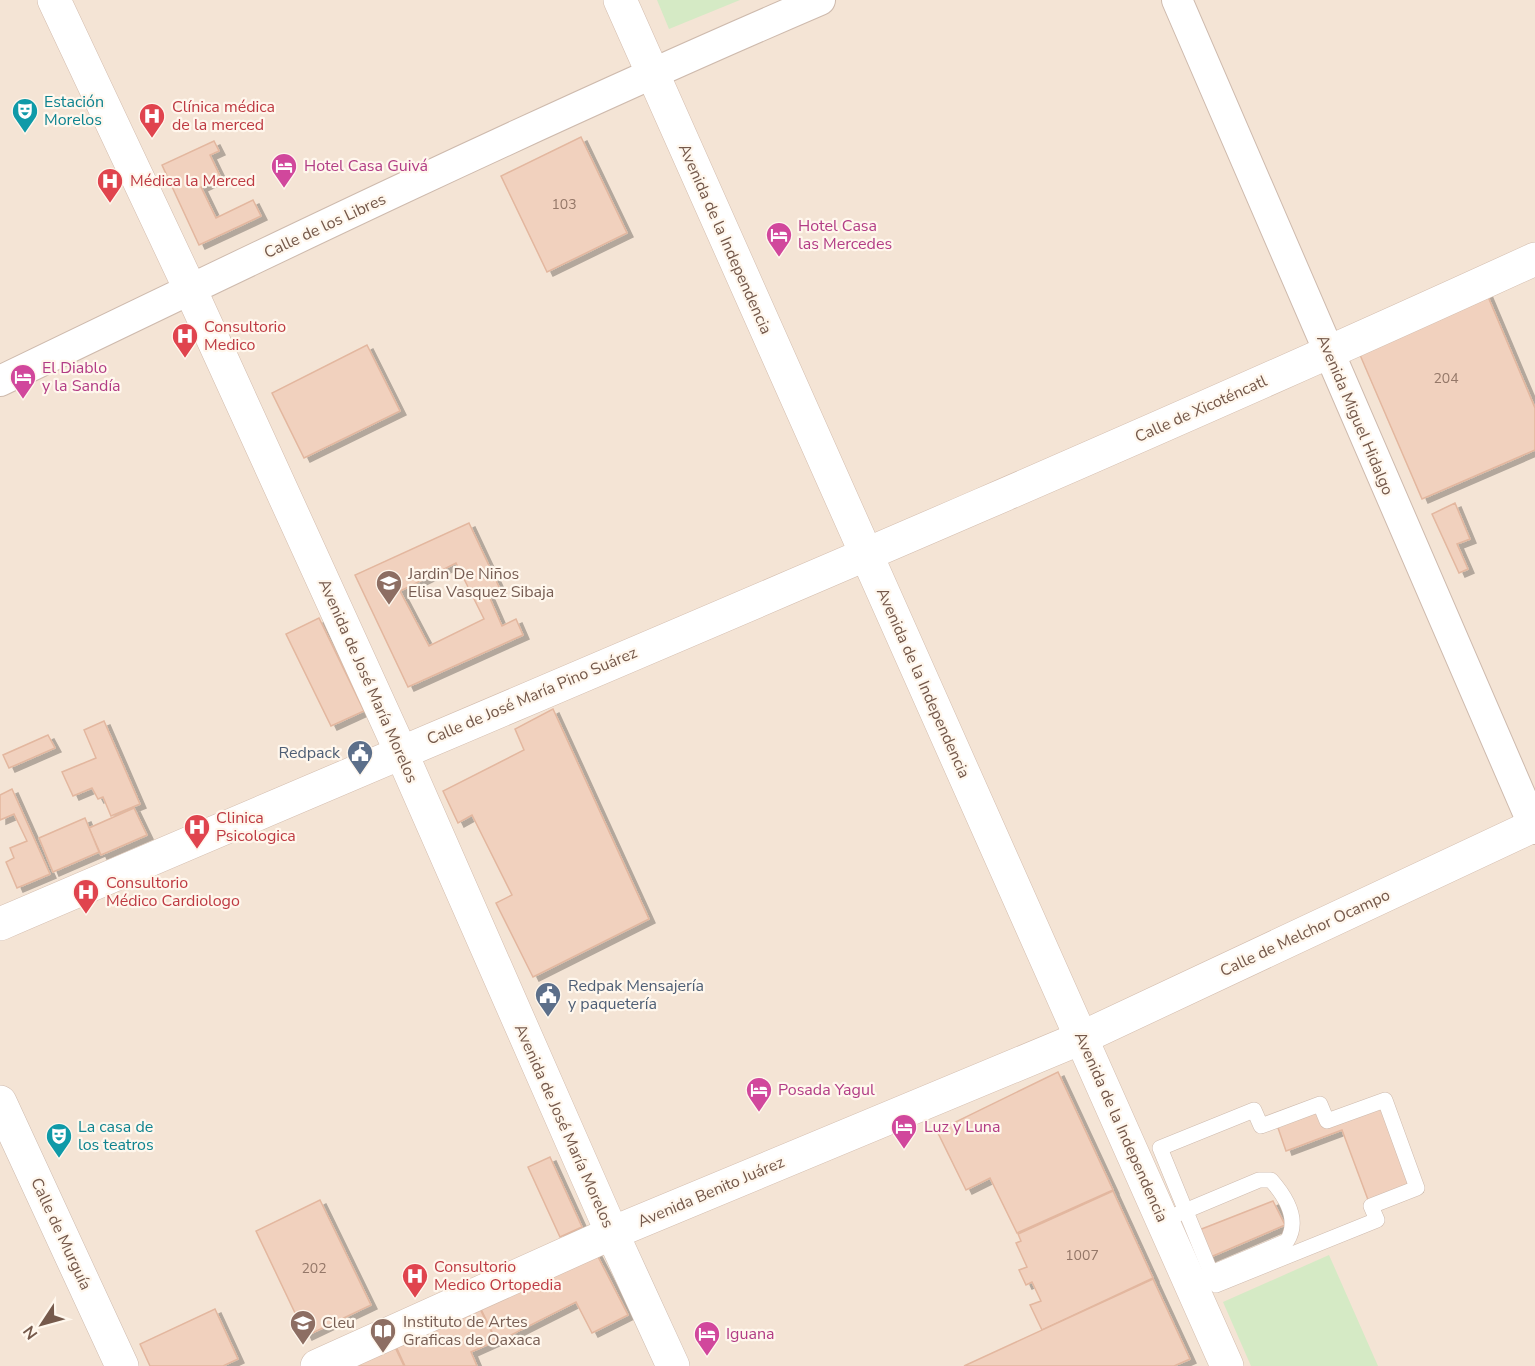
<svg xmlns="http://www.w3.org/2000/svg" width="1535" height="1366" font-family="'Nunito Sans',sans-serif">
  <defs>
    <filter id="shadow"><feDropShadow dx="6" dy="4" stdDeviation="0" flood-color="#0004"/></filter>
  </defs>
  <rect width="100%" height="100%" fill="#fcf3e6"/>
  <rect fill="#f4e4d5" x="0" y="0" width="1535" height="1366"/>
  <g fill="#d5eac5">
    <path d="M657,0h83l-71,29z"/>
    <path d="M1329,1255l49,111h-127l-28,-64z"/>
  </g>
  <g fill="#f1d1be" stroke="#e3b79f" stroke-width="1.5" fill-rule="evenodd" filter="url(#shadow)">
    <path d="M581,137l46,96 -80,39 -46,-96z"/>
    <path d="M214,141l5,10 -9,4 11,23 -20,9 15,31 37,-18 8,16 -62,29 -37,-80z"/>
    <path d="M1486,292l49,116v42l-113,49 -65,-151z"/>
    <path d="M367,345l33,66 -96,47 -32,-65z"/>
    <path d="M1455,503l15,36 -13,5 11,25 -9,4 -27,-59z"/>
    <path d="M469,523l31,66 -12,5 14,32 14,-7 7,16 -115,52 -53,-112zM456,563l28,56 -55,27 -29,-55z"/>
    <path d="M319,618l45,93 -33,15 -45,-92z"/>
    <path d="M553,709l96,210 -116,58 -37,-74 16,-8 -40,-80 -14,8 -15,-32 81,-41 -9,-21z"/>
    <path d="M104,721l36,83 -29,12 -8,-19 -5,2 -6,-11 -19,8 -11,-24 34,-14 -12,-28z"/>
    <path d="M48,735l7,13 -46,20 -6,-13z"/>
    <path d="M12,789l38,85 -33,14 -11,-26 8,-4 -4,-10 17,-7 -13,-27 -14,6v-25z"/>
    <path d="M134,808l13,27 -46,20 -12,-27z"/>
    <path d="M85,818l14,34 -46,20 -14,-34z"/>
    <path d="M1058,1072l55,118 -96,43 -27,-55 -24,12 -29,-59z"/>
    <path d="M1384,1101l33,87 -47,17 -28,-75 -56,21 -10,-29 44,-16 6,17z"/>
    <path d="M550,1157l32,70 -22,10 -32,-70z"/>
    <path d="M1113,1191l40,87 -111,52 -12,-25 11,-4 -9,-19 -6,3 -7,-15 8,-3 -11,-24 5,-2 -3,-7z"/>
    <path d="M320,1200l51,105 -65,31 -50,-105z"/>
    <path d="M1273,1201l12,24 -79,34 -12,-27z"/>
    <path d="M593,1247l35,68 -36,18 -16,-31 -79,40 -18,-37z"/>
    <path d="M1153,1279l37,80 -16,7h-210z"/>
    <path d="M478,1305l18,36 -25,11 6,14h-72l-11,-24z"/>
    <path d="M215,1309l23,50 -15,7h-73l-10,-22z"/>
    <path d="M393,1343l11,23h-62z"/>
  </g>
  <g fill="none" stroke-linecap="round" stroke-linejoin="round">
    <g stroke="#cebaad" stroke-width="16">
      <g id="service">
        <path d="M1385,1100l32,88 -46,18 6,14 -161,65 -56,-137 94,-38 7,16 59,-22 7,17z"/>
        <path d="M1178,1214l81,-34h12c15,17 29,40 16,61l-85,36"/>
      </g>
    </g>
    <g stroke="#cebaad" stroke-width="32">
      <g id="minor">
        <path d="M1177,0l358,829"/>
        <path d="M0,381c271,-131 543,-262 820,-381"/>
      </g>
    </g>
    <g stroke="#cebaad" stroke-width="34">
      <g id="tertiary">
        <path d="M0,1102l122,264"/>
        <path d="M612,1233l61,133"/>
      </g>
    </g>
    <g stroke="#d3bcad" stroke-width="34">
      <g id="secondary">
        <path d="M54,0l136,289 211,463 211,481"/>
        <path d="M620,0l607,1366"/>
        <path d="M0,924c512,-220 1028,-433 1535,-665"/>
        <path d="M317,1366l295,-133 469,-195 454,-213"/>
      </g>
    </g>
    <use href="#service" stroke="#fff" stroke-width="15"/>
    <use href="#minor" stroke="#fff" stroke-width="30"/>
    <use href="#tertiary" stroke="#fff" stroke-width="33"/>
    <use href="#secondary" stroke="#fff" stroke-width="33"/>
  </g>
  <defs>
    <g id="theatre-pin" transform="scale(1.35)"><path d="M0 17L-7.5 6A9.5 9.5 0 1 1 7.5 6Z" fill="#0f9aa8" stroke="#fff7ed"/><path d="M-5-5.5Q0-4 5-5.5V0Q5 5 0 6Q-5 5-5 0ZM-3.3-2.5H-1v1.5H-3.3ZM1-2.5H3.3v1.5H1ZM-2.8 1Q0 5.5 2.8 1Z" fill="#fff"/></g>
    <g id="hospital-pin" transform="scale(1.35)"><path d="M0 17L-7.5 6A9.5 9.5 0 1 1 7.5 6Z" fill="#e0444e" stroke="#fff7ed"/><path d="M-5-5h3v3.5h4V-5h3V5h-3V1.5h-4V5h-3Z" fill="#fff"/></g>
    <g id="hotel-pin" transform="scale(1.35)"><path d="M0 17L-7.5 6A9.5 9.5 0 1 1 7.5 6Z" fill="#d1479c" stroke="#fff7ed"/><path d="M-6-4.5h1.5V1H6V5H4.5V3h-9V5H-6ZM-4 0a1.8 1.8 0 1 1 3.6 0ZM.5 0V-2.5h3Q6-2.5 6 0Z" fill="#fff"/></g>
    <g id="school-pin" transform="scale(1.35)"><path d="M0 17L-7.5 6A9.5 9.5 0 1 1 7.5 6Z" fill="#8d6e63" stroke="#fff7ed"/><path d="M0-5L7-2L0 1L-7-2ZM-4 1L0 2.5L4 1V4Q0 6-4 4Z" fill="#fff"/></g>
    <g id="civic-pin" transform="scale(1.35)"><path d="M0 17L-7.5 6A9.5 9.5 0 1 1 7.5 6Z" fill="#5c6f8a" stroke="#fff7ed"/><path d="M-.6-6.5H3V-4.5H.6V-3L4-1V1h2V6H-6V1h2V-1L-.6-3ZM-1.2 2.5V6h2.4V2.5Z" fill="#fff"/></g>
    <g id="university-pin" transform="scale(1.35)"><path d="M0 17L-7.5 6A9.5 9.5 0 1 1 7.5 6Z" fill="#8d6e63" stroke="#fff7ed"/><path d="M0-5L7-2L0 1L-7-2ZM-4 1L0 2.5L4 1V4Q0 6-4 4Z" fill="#fff"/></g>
    <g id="library-pin" transform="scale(1.35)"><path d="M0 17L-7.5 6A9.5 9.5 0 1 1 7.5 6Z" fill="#8d6e63" stroke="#fff7ed"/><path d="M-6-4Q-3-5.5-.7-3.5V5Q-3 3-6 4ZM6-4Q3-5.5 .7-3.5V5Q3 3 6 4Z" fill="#fff"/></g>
  </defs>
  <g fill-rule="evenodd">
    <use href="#theatre-pin" x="25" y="111"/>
    <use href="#hospital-pin" x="152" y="116"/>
    <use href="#hotel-pin" x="284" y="166"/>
    <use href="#hospital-pin" x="110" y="181"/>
    <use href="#hotel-pin" x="779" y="235"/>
    <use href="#hospital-pin" x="185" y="336"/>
    <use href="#hotel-pin" x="23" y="377"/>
    <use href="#school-pin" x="389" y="583"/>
    <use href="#civic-pin" x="360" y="753"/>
    <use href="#hospital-pin" x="197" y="827"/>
    <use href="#hospital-pin" x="86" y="892"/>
    <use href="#civic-pin" x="548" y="995"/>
    <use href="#hotel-pin" x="759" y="1090"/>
    <use href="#hotel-pin" x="904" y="1127"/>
    <use href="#theatre-pin" x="59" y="1136"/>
    <use href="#hospital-pin" x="415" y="1276"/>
    <use href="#university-pin" x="303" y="1323"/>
    <use href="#library-pin" x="383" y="1331"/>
    <use href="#hotel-pin" x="707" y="1334"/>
  </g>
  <g text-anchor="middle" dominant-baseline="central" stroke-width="4.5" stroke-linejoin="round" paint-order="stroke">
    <g font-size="14" fill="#947768">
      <text x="564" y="204">103</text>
      <text x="1446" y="378">204</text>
      <text x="1082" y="1255">1007</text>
      <text x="314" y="1268">202</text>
    </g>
    <g font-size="16" fill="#0d838f" stroke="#fff7ed" text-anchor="start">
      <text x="44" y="102">Estación<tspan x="44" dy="18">Morelos</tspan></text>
      <text x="78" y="1127">La casa de<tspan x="78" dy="18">los teatros</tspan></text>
    </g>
    <g font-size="16" fill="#be3a42" stroke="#fff7ed" text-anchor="start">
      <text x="172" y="107">Clínica médica<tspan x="172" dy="18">de la merced</tspan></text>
      <text x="130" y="181">Médica la Merced</text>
      <text x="204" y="327">Consultorio<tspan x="204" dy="18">Medico</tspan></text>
      <text x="216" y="818">Clinica<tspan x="216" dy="18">Psicologica</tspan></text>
      <text x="106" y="883">Consultorio<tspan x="106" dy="18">Médico Cardiologo</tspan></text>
      <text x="434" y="1267">Consultorio<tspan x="434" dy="18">Medico Ortopedia</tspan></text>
    </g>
    <g font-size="16" fill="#b23c85" stroke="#fff7ed" text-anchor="start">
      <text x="304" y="166">Hotel Casa Guivá</text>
      <text x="798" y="226">Hotel Casa<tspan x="798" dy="18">las Mercedes</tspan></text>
      <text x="42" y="368">El Diablo<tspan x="42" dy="18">y la Sandía</tspan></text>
      <text x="778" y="1090">Posada Yagul</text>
      <text x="924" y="1127">Luz y Luna</text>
      <text x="726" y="1334">Iguana</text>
    </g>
    <g font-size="16" fill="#75594b" stroke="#fff7ed">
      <text transform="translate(325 226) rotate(-25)">Calle de los Libres</text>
      <text transform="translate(725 239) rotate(66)">Avenida de la Independencia</text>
      <text transform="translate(1201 409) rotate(-24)">Calle de Xicoténcatl</text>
      <text transform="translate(1355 415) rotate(67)">Avenida Miguel Hidalgo</text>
      <text transform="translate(368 681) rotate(66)">Avenida de José María Morelos</text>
      <text transform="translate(923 683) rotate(66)">Avenida de la Independencia</text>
      <text transform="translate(532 696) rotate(-23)">Calle de José María Pino Suárez</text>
      <text transform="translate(1305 933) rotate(-25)">Calle de Melchor Ocampo</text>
      <text transform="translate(564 1126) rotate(66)">Avenida de José María Morelos</text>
      <text transform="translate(1121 1127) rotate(66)">Avenida de la Independencia</text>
      <text transform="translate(711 1192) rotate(-23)">Avenida Benito Juárez</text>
      <text transform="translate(61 1234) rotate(65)">Calle de Murguía</text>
    </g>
    <g font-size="16" fill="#785e54" stroke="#fff7ed" text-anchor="start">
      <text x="408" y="574">Jardin De Niños<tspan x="408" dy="18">Elisa Vasquez Sibaja</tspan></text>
      <text x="403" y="1322">Instituto de Artes<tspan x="403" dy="18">Graficas de Oaxaca</tspan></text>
      <text x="322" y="1323">Cleu</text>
    </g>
    <g font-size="16" fill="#4e5e75" stroke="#fff7ed" text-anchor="end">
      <text x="340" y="753">Redpack</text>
      <text x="568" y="986" text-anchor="start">Redpak Mensajería<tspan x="568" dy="18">y paquetería</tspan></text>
    </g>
  </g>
  <g transform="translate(42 1324) rotate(234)" stroke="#fff7ed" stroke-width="4.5" paint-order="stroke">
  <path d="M0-4.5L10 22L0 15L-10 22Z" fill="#75594b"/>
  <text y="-9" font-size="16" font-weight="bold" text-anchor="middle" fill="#75594b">N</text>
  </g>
</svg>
